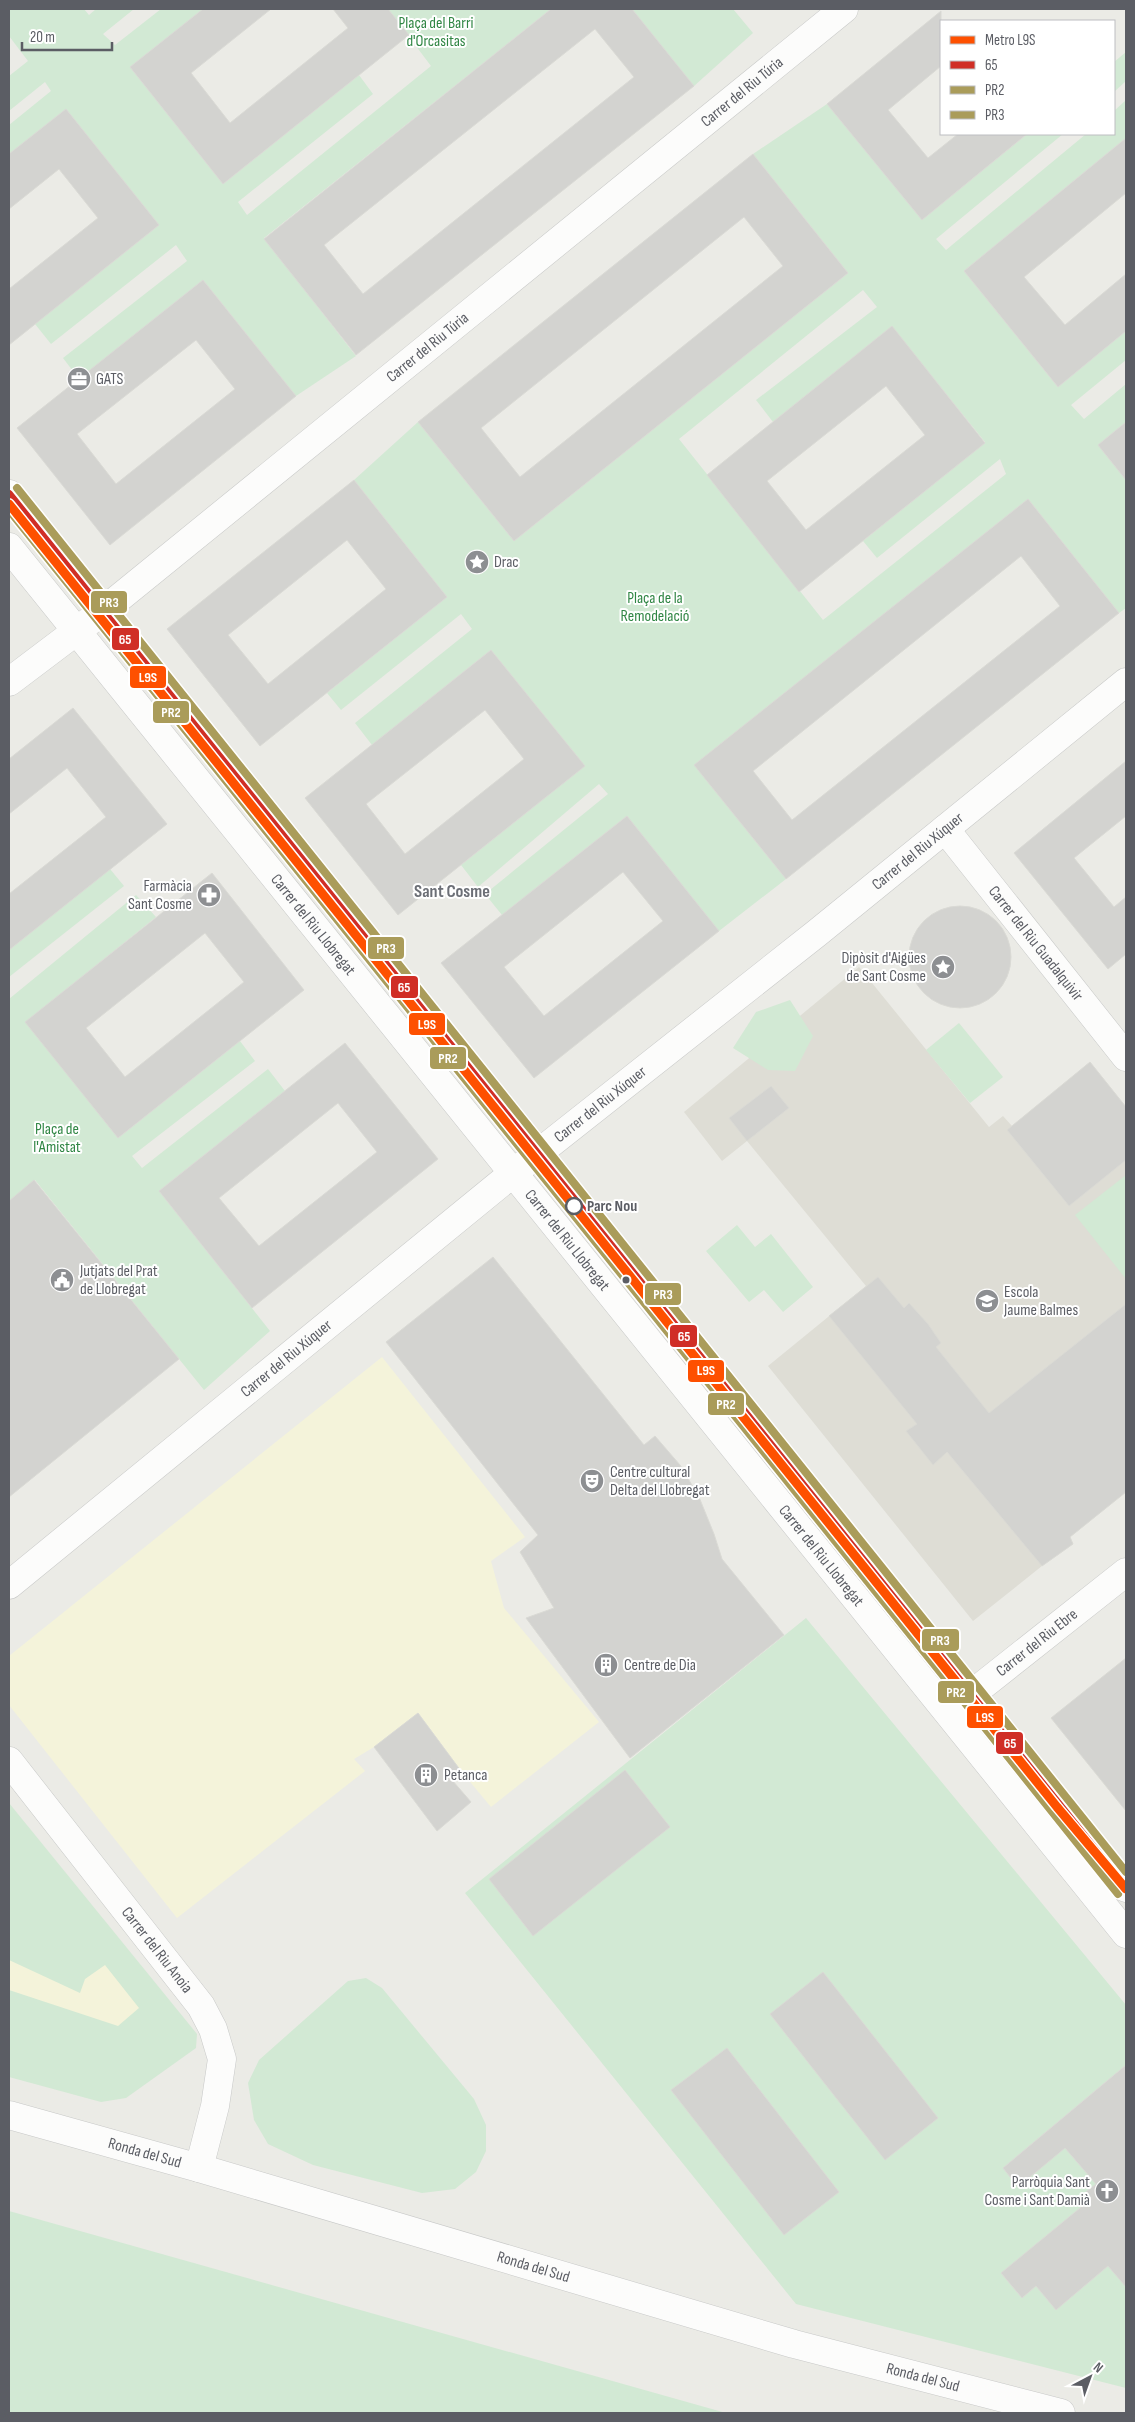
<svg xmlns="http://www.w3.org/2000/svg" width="1135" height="2422" font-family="'Sofia Sans Condensed',sans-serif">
  <rect width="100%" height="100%" fill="#ebebe6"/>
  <path fill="#deddd5" d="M859,967l130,160 14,-11 9,10 78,-64 36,45v385l-56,45 3,7 -31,22 -69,55 -205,-255 98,-80 -119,-145 -25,20 -38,-49z"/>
  <g fill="#d2e9d4" fill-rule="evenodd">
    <path d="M9,9h75l5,6 7,-6h38l-31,25 12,11 46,-36h42l-73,58 93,117 136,-109 14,19 -135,108 9,13 184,-149 -43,-57h163l-287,229 92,118 -60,40 -93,-116 -124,99 -16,-21 124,-97 -11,-16 -125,99 -16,-20 124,-99 -93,-116 -57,45v-29l42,-34 -6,-9 -36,29v-35l19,-15 -19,-25z"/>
    <path d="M632,9h101l20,24 -59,53z"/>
    <path d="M1126,52v29l-12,11v-30z"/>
    <path d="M1126,100v38l-162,133 94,116 68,-56v29l-55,45 13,14 42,-35v38l-28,23 28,35v128l-7,5 -91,-114 -333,266 91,114 -67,52 -92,-115 -125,99 -17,-21 123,-100 -9,-10 -121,103 -17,-22 123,-99 -93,-116 -119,95 -17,-22 117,-94 -11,-15 -120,96 -14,-17 120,-96 -93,-117 64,-58 96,119 334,-268 -95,-119 74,-50 95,116 105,-86h36l-127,105 10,11 140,-116h28v-23zM863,290l14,17 -121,93 17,22 119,-95 93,115 -122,99 14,17 123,-99 6,15 -183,146 -144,-181z"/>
    <path d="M110,869l14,17 -115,91v-27z"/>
    <path d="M136,895l20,22 -130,105 92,116 122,-97 15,20 -123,95 10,12 126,-99 17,22 -126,100 111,140 -66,59 -169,-210 -26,21v-202z"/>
    <path d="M790,1000l23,36 -18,35 -27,-1 -35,-22 23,-36z"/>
    <path d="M959,1023l44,54 -33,26 -44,-53z"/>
    <path d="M1126,1175v104l-51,-64z"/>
    <path d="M737,1225l18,22 16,-13 42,53 -30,25 -19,-22 -15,12 -43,-51z"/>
    <path d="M806,1618l320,387v60l-123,103 15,18 47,-38 31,36 -15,12 23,29 -103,48 21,25 14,-12 26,18 46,-38 15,17 3,-3v108l-330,-84 -331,-411z"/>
    <path d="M9,1803l188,231 -1,14 -70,50 -25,4 -92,-25z"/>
    <path d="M366,1978l16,10 92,111 12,26v26l-10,21 -21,17 -33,4 -109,-28 -45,-21 -14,-24 -6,-37 11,-23 89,-79z"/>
    <path d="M9,2211l717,202h-717z"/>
  </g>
  <g fill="#f4f3da">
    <path d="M382,1357l143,180 -34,24 13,47 95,114 -108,85 -30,-36 -43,-58 -44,34 -20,12 11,12 -188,147 -168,-213v-49z"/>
    <path d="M9,1960l71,33 5,-14 20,-14 34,43 -21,18 -109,-36z"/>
  </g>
  <g fill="#d3d3d0" stroke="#dadad5" fill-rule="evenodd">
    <path d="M203,9h68l-80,64 39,50 118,-95 -15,-19h55l21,26 -186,149 -93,-117z"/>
    <path d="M551,9h81l62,77 -338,269 -92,-116zM595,29l39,48 -271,217 -39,-49z"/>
    <path d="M941,11v55l-53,44 40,48 30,-24h69l-105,86 -95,-116z"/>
    <path d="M66,109l93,116 -150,120v-56l89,-71 -39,-49 -50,40v-55z"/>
    <path d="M1126,138v55l-102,84 41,48 61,-51v57l-68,56 -94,-116z"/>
    <path d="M753,154l95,119 -334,268 -96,-119zM744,217l39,49 -263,211 -39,-49z"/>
    <path d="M203,280l93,116 -186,149 -93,-117zM196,340l39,49 -119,95 -39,-50z"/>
    <path d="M892,326l93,117 -186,149 -92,-117zM886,386l39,49 -119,95 -39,-49z"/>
    <path d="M1126,422v58l-28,-35z"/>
    <path d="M354,480l93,117 -187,149 -93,-117zM347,540l39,49 -118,95 -40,-49z"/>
    <path d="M1028,499l91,114 -333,266 -92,-114zM1021,556l39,50 -268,214 -39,-49z"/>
    <path d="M491,650l94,116 -187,149 -93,-117zM485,710l39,49 -119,95 -39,-50z"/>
    <path d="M73,708l94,116 -158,126v-56l97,-77 -39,-49 -58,46v-55z"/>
    <path d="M1126,761v55l-52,42 40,49 12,-10v57l-18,15 -94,-116z"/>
    <path d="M627,816l92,115 -185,147 -93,-115zM623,872l40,49 -119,95 -40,-49z"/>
    <path d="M212,873l92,117 -186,148 -93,-116zM205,933l39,49 -119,95 -39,-49z"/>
    <circle cx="960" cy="957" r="51"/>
    <path d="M345,1043l93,116 -186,149 -93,-117zM338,1103l39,49 -118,94 -40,-48z"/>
    <path d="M1090,1062l36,45v53l-57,46 -62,-76z"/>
    <path d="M771,1086l18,22 -42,33 -18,-23z"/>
    <path d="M34,1180l145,179 -170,138v-296z"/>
    <path d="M493,1257l151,188 11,-9 25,29 19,32 15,37 8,25 62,76 -154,123 -104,-140 28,-10 -34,-56 18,-17 -152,-193z"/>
    <path d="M878,1277l26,31 5,-5 19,21 13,19 -5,4 53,66 137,-109v188l-56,45 3,7 -31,22 -95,-114 -14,13 -27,-34 11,-7 -88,-108z"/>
    <path d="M1126,1658v153l-75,-93z"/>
    <path d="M418,1713l43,58 -9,9 19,22 -34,29 -63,-84z"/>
    <path d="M625,1770l45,57 -137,109 -44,-57z"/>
    <path d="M823,1972l115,146 -53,42 -115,-146z"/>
    <path d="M727,2048l112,144 -55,43 -113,-145z"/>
    <path d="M1126,2065v222l-18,-21 -52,44 -20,-24 -14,12 -21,-25 85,-70 -5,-7 15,-12 -31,-36 -47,39 -15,-19z"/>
  </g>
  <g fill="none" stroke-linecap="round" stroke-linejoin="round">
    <g stroke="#c8c9c8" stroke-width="29">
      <g id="minor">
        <path id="s1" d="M9,682l94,-71 741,-602"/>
        <path id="s2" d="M945,829l181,228"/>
        <path id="s3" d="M9,1585l503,-411 305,-241 309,-251"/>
        <path id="s4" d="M949,1712l177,-140"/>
        <path id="s5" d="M9,1761l192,245 12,23 9,30 -7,47 -16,62"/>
        <path id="s6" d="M9,2115l190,53 595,176 267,69"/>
      </g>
    </g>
    <g stroke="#c8c9c8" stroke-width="29">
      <g id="tertiary">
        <path d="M9,494l1117,1394"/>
        <path id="s7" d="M9,547l1117,1387"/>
      </g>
    </g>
    <use href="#minor" stroke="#fcfcfb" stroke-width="28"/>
    <use href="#tertiary" stroke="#fcfcfb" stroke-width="28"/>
    <g stroke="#fff" stroke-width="11">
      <path id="bus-1" d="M9,494l1117,1394"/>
    </g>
    <g stroke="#fff" stroke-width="11">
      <path id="bus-2" d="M9,510l1109,1384"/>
    </g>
    <g stroke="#fff" stroke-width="11">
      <path id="bus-3" d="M17,488l1109,1384"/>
    </g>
    <use href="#bus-1" stroke="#d02e26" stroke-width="8"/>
    <use href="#bus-2" stroke="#aa9c5a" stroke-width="8"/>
    <use href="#bus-3" stroke="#aa9c5a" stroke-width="8"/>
    <g stroke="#fff" stroke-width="12">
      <path id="metro-1" d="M9,504l1048,1303 69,82"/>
    </g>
    <use href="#metro-1" stroke="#fe5000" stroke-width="9"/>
  </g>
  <defs>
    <g id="office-disc" transform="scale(1.25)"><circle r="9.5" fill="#8d8f92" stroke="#fff"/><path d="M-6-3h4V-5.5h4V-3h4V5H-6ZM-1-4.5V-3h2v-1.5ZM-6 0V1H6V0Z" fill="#fff"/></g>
    <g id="sight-disc" transform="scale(1.25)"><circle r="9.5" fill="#8d8f92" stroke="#fff"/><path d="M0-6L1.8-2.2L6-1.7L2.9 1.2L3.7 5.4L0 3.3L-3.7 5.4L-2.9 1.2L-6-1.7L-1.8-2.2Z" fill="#fff"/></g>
    <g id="pharmacy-disc" transform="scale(1.25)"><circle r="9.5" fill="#8d8f92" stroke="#fff"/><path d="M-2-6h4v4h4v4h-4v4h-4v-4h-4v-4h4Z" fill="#fff"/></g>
    <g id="civic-disc" transform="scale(1.25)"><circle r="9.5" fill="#8d8f92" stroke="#fff"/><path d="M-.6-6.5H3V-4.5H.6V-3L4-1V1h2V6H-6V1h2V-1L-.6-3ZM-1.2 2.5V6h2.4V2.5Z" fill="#fff"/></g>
    <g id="school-disc" transform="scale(1.25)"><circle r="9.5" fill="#8d8f92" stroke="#fff"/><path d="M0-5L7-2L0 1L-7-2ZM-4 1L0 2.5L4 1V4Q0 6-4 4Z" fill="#fff"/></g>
    <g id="theatre-disc" transform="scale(1.25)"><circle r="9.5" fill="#8d8f92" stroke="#fff"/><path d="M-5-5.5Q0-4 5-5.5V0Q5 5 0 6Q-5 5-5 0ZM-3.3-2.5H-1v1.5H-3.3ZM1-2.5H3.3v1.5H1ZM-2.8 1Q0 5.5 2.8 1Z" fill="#fff"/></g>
    <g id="building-disc" transform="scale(1.25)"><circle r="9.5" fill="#8d8f92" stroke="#fff"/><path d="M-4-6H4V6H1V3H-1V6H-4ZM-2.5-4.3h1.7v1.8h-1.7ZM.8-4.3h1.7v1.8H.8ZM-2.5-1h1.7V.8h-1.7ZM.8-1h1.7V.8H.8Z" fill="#fff"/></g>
    <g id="church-disc" transform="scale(1.25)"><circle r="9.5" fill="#8d8f92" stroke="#fff"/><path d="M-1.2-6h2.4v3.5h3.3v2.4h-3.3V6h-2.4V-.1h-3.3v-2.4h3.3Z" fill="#fff"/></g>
  </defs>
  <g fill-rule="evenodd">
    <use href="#office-disc" x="79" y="379"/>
    <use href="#sight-disc" x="477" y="562"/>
    <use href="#pharmacy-disc" x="209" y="895"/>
    <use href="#sight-disc" x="943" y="967"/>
    <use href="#civic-disc" x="62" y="1280"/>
    <use href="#school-disc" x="987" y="1301"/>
    <use href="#theatre-disc" x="592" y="1481"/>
    <use href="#building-disc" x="606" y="1665"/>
    <use href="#building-disc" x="426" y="1775"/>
    <use href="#church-disc" x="1107" y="2191"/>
  </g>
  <circle fill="#fff" stroke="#5b5d64" stroke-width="2.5" cx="574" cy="1206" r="8"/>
  <circle fill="#5b5d64" stroke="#fff" stroke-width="2" cx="626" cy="1280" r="4.5"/>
  <g text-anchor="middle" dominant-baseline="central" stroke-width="4" stroke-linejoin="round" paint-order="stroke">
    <g font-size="16" fill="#308644" stroke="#fff">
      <text x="436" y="23">Plaça del Barri<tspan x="436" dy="18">d'Orcasitas</tspan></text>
      <text x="655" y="598">Plaça de la<tspan x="655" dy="18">Remodelació</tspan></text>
      <text x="57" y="1129">Plaça de<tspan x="57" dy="18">l'Amistat</tspan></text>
    </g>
    <g font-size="16" fill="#5b5d64" stroke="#fff">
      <text stroke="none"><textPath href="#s1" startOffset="941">Carrer del Riu Túria</textPath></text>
      <text stroke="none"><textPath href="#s1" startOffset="536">Carrer del Riu Túria</textPath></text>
      <text stroke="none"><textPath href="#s3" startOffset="1168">Carrer del Riu Xúquer</textPath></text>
      <text stroke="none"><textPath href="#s7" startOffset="485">Carrer del Riu Llobregat</textPath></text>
      <text stroke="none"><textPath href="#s2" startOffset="146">Carrer del Riu Guadalquivir</textPath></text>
      <text stroke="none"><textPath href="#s3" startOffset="762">Carrer del Riu Xúquer</textPath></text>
      <text stroke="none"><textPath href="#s7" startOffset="890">Carrer del Riu Llobregat</textPath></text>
      <text stroke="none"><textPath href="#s3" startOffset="358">Carrer del Riu Xúquer</textPath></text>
      <text stroke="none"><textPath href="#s7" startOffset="1295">Carrer del Riu Llobregat</textPath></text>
      <text stroke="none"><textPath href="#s4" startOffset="112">Carrer del Riu Ebre</textPath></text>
      <text stroke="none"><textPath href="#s5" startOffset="240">Carrer del Riu Anoia</textPath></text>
      <text stroke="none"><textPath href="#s6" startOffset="141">Ronda del Sud</textPath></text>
      <text stroke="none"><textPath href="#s6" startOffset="546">Ronda del Sud</textPath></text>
      <text stroke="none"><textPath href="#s6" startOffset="951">Ronda del Sud</textPath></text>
    </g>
    <g font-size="16" fill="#5b5d64" stroke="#fff" text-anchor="start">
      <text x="96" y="379">GATS</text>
      <text x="494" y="562">Drac</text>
      <text x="192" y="886" text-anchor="end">Farmàcia<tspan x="192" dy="18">Sant Cosme</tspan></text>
      <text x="926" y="958" text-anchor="end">Dipòsit d'Aigües<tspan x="926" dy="18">de Sant Cosme</tspan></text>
      <text x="80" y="1271">Jutjats del Prat<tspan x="80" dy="18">de Llobregat</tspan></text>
      <text x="1004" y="1292">Escola<tspan x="1004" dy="18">Jaume Balmes</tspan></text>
      <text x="610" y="1472">Centre cultural<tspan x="610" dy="18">Delta del Llobregat</tspan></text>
      <text x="624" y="1665">Centre de Dia</text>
      <text x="444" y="1775">Petanca</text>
      <text x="1090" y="2182" text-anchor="end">Parròquia Sant<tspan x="1090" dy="18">Cosme i Sant Damià</tspan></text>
    </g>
    <g font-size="16" font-weight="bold" fill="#5b5d64" stroke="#fff" text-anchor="start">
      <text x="587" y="1206">Parc Nou</text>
    </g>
    <g font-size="18" font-weight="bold" fill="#6c6f76" stroke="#fff">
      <text x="452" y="891">Sant Cosme</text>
    </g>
  </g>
  <g stroke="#fff" stroke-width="2">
    <rect x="90" y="590" width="38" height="24" rx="5" fill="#aa9c5a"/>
    <rect x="111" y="627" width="29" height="24" rx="5" fill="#d02e26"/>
    <rect x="129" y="665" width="38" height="24" rx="5" fill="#fe5000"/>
    <rect x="152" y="700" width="38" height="24" rx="5" fill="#aa9c5a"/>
    <rect x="367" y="936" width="38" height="24" rx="5" fill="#aa9c5a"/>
    <rect x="390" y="975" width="29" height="24" rx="5" fill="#d02e26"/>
    <rect x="408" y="1012" width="38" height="24" rx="5" fill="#fe5000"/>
    <rect x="429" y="1046" width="38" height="24" rx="5" fill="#aa9c5a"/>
    <rect x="644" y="1282" width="38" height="24" rx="5" fill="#aa9c5a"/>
    <rect x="669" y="1324" width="29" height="24" rx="5" fill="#d02e26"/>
    <rect x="687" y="1359" width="38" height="24" rx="5" fill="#fe5000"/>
    <rect x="707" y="1392" width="38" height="24" rx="5" fill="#aa9c5a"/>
    <rect x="921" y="1628" width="39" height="24" rx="5" fill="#aa9c5a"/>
    <rect x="937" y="1680" width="38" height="24" rx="5" fill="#aa9c5a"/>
    <rect x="966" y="1705" width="38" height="24" rx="5" fill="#fe5000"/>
    <rect x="995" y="1731" width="29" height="24" rx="5" fill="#d02e26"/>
  </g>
  <g font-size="14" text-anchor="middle" font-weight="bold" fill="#fff">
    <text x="109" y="607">PR3</text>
    <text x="125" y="644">65</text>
    <text x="148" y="682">L9S</text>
    <text x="171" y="717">PR2</text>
    <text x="386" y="953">PR3</text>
    <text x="404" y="992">65</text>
    <text x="427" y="1029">L9S</text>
    <text x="448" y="1063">PR2</text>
    <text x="663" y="1299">PR3</text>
    <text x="684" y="1341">65</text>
    <text x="706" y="1375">L9S</text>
    <text x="726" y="1409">PR2</text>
    <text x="940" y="1645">PR3</text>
    <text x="956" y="1697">PR2</text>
    <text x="985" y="1722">L9S</text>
    <text x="1010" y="1748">65</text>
  </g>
  <rect width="1135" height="2422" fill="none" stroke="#5b5d64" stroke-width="20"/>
  <rect x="940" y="20" width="175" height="115" fill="#ffffff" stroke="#bdbec1"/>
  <rect x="950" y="36" width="25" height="8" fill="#fe5000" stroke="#bdbec1"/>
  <text x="985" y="45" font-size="15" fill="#5b5d64">Metro L9S</text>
  <rect x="950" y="61" width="25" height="8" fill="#d02e26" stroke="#bdbec1"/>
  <text x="985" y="70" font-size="15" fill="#5b5d64">65</text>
  <rect x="950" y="86" width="25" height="8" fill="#aa9c5a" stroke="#bdbec1"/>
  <text x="985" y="95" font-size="15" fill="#5b5d64">PR2</text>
  <rect x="950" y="111" width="25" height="8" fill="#aa9c5a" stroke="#bdbec1"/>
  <text x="985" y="120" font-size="15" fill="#5b5d64">PR3</text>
  <g transform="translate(1090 2377) rotate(41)" stroke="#ffffff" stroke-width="4" paint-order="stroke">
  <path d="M0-4L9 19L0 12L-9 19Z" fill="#5b5d64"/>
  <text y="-8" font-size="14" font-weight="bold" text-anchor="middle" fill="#5b5d64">N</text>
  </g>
  <path d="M22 42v8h90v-8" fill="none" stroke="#5b5d64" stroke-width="2.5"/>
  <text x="30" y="42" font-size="15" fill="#5b5d64" stroke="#ffffff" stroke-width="4" paint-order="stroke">20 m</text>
</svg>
